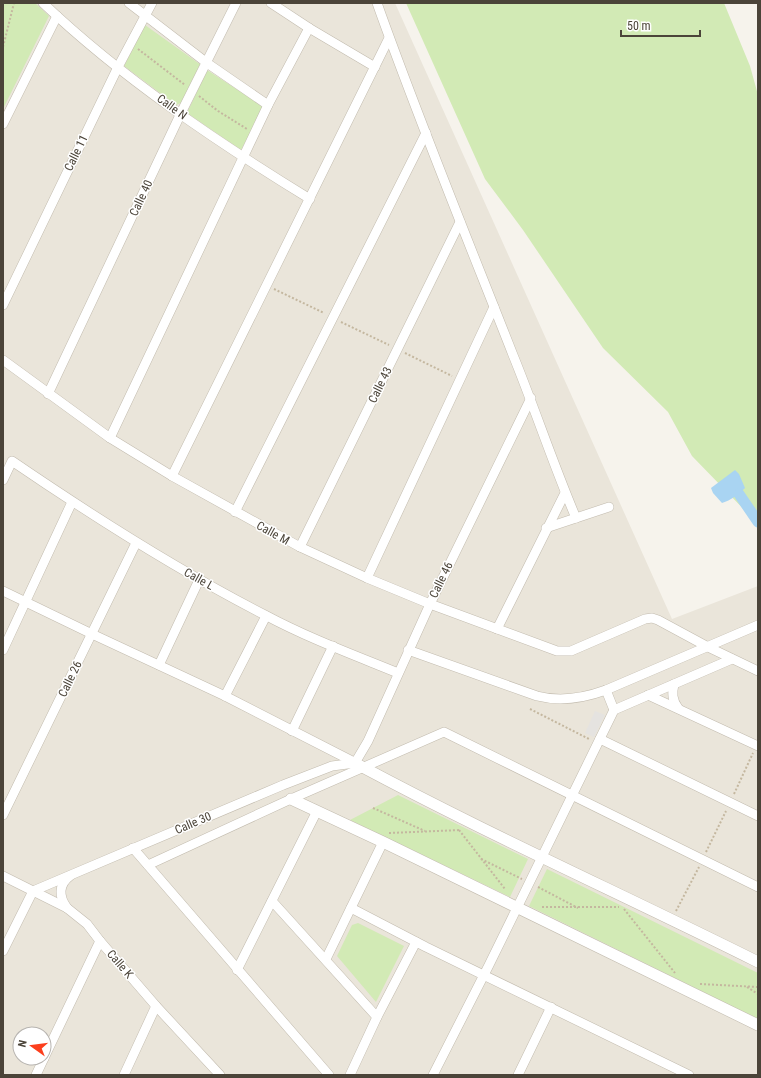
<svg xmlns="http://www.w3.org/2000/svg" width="761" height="1078" font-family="'Roboto Condensed',sans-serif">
  <rect width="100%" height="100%" fill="#f6f3ec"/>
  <path fill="#eae5da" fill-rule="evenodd" d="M3,3h392l277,616 86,-33v489h-755zM20,1034h24v24h-24z"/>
  <g fill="#d2eab5">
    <path d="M3,3h32l14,13 -46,93z"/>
    <path d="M406,3h318l26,63 8,29v429l-66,-68 -24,-44 -65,-64 -80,-118 -38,-51z"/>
    <path d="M145,25l56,40 -20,38 -5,2 -52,-39z"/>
    <path d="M207,70l57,37 -23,43 -54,-37z"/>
    <path d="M398,795l130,64 -18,38 -160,-77z"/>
    <path d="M547,869l211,104v46l-229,-113z"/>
    <path d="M358,923l46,23 -28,56 -39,-46 15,-31z"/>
  </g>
  <path fill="#e5e3e0" d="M595,711l10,4 -11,22 -9,-4z"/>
  <path fill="#a9d4f2" d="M735,470l4,4 6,14c-7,7 -14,12 -23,15l-9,-10 -2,-5z"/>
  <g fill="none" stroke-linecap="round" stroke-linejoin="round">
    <path stroke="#a9d4f2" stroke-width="11" d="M739,494l19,28"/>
    <g stroke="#c2bbae" stroke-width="10">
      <g id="minor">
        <path d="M43,3c79,75 174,139 267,196"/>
        <path d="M129,3l78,60 61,42"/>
        <path d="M271,3l38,25 66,39"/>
        <path d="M377,3c42,118 90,235 136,352 22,54 40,109 63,163"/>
        <path d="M3,124l54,-108"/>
        <path d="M3,305l115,-238 34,-64"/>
        <path d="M3,360l107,78 62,38 128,71 67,31 63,26 127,47h14l74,-32 7,-1 6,2 50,27 50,24"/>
        <path d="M48,394l133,-281 55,-110"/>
        <path d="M110,438l158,-333 41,-77"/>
        <path d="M172,476l217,-438"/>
        <path d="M3,480l9,-19c82,56 165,109 253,154 43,23 89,40 133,58"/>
        <path d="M235,512l191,-379"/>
        <path d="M546,528l63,-21"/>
        <path d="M300,547l160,-325"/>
        <path d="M367,578l127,-271"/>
        <path d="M3,591l89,43 133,62 129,66"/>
        <path d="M497,629l68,-136"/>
        <path d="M3,650l69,-148"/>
        <path d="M408,650l129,46c23,6 47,2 69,-6l152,-65"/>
        <path d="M159,665l40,-85"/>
        <path d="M674,684c-2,9 -2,16 4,24"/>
        <path d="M606,690l8,20"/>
        <path d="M648,695l110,51"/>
        <path d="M225,696l41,-80"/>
        <path d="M292,731l41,-85"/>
        <path d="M600,739l158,77"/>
        <path d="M355,763l13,-22 62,-137 101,-206"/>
        <path d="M3,815l133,-272"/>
        <path d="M133,848l196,227"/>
        <path d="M148,865l143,-66 153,-67 314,155"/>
        <path d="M3,876l64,32 20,16 13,17 56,65 64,69"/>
        <path d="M272,901l105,116"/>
        <path d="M67,908c-8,-11 -9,-23 3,-32"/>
        <path d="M351,908l75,39 263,128"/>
        <path d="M3,951l30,-60 250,-106 49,-19 23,-3"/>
        <path d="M326,959l57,-117"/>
        <path d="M237,970l80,-159"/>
        <path d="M44,1058l56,-117"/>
        <path d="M36,1075l8,-17"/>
        <path d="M124,1075l32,-69"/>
        <path d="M350,1075l27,-58 39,-75"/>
        <path d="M433,1075l56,-110 125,-255 118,-51"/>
        <path d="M518,1075l33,-68"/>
      </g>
    </g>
    <g stroke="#c2bbae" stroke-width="12">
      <g id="tertiary">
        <path d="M355,763c132,71 269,132 403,199"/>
        <path d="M291,799l92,43 375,183"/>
      </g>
    </g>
    <g stroke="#c4b79f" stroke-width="2" stroke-dasharray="2 2" stroke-linecap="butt">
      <path d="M3,47l11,-44"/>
      <path d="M138,49l47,36"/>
      <path d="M199,96l19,15 29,18"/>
      <path d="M274,289l50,24"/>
      <path d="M341,322l48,23"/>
      <path d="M405,353l47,23"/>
      <path d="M530,709l59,30"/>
      <path d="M734,794l19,-41"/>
      <path d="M373,808l52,23"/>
      <path d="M459,830l46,59"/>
      <path d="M389,833l72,-3"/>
      <path d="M706,852l20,-41"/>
      <path d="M481,859l41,20"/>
      <path d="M538,887l40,21"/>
      <path d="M542,907h77"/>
      <path d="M624,909l51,64"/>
      <path d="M676,911l23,-44"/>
      <path d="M700,984l58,3"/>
      <path d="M747,987l11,7"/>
    </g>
    <use href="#minor" stroke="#fff" stroke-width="9"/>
    <use href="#tertiary" stroke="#fff" stroke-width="11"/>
  </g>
  <g text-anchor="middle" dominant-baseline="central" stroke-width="3" stroke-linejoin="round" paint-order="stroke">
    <g font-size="12" fill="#4b4439" stroke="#fff">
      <text transform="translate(172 107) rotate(36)">Calle N</text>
      <text transform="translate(76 153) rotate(-64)">Calle 11</text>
      <text transform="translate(141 198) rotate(-65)">Calle 40</text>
      <text transform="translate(380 385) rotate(-64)">Calle 43</text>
      <text transform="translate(273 533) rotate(29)">Calle M</text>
      <text transform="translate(199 579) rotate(29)">Calle L</text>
      <text transform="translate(441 580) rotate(-64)">Calle 46</text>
      <text transform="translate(70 679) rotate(-64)">Calle 26</text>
      <text transform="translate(193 823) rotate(-23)">Calle 30</text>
      <text transform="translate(120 964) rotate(49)">Calle K</text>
    </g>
  </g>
  <rect width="761" height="1078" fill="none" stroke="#4b4439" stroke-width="8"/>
  <g transform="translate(32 1046) rotate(284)"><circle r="19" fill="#ffffff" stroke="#b7b4b0"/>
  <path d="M0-3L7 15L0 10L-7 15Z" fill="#fc3f1d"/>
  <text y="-6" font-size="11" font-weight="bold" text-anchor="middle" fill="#4b4439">N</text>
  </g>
  <path d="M621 30v6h79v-6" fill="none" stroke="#4b4439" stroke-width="2"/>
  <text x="627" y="30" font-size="12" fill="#4b4439" stroke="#ffffff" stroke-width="3" paint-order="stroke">50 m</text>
</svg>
